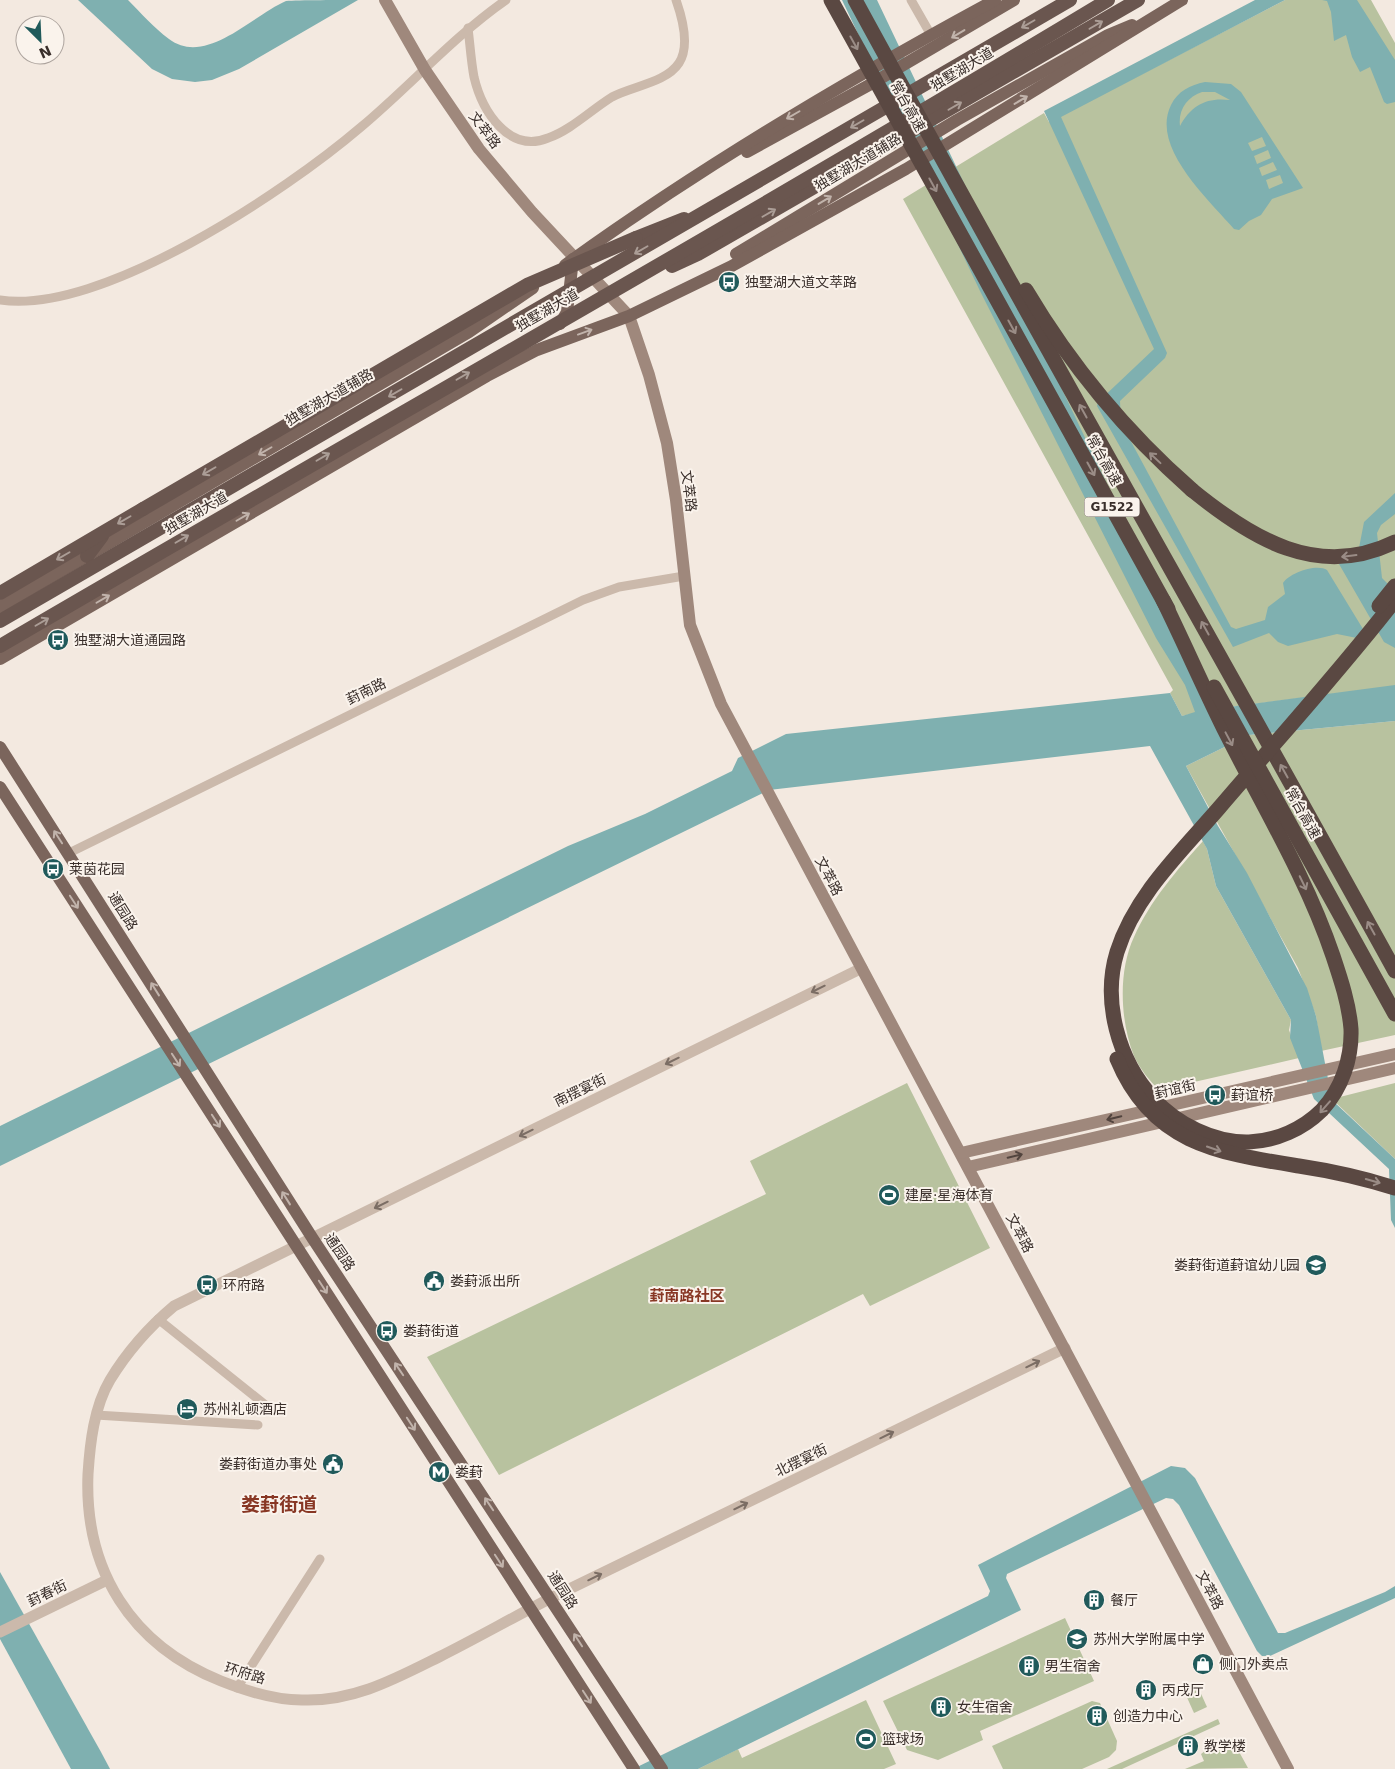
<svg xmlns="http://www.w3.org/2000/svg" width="1395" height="1769" font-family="'DejaVu Sans','Noto Sans SC',sans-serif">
  <rect width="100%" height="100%" fill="#f3e9e0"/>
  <g fill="#b8c29f">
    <path d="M1285,0h86l24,43v643l-181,23 -32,7 -12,-23 3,-3 -270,-491 141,-86 5,9z"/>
    <path d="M1395,721v314l-74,16 -5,-35 -18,-48 -112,-202 63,-31z"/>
    <path d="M1203,841l4,8 9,37 75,134 -2,10 10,28 -140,32c-10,-10 -19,-21 -25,-34 -14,-35 -16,-85 0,-119 16,-36 43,-67 69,-96z"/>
    <path d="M907,1083l83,165 -120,58 -7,-12 -364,181 -72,-118 339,-163 -16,-33z"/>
    <path d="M1395,1083v76l-63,-60z"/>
    <path d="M1065,1618l29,63 -114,50 3,9 -45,20 -31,-10 -24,-49z"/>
    <path d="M1198,1687l9,20 -13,6 -9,-20z"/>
    <path d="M866,1700l30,64 -12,5h-186l40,-20 4,9z"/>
    <path d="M1092,1701l8,2 17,38 -1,9 -7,7 -27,12h-79l-11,-23z"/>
    <path d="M1218,1719l2,5 -98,45h-15z"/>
    <path d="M1232,1739l16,29 -63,1 19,-8 -3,-7 4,-3z"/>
  </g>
  <g fill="#7fb0b0" fill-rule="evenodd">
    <path d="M78,0h50c13,13 26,28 41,39 37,28 84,-24 117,-38 11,-1 57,-1 72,-1l-119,69 -27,11 -17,2 -23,-3 -20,-10z"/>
    <path d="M842,0h35l337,709 181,-24v36l-146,14 -63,31 32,60 29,47 60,115 9,28 16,84 63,59v69l-4,-8 -2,-51 -75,-70 -24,-61 1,-18 -75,-134 -9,-37 -57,-103 -381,44 -769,376v-40l568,-280 77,-32 87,-43 6,-13 48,-24 384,-41 12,23 13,-4 -10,-27 -29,-47 -176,-347z"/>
    <path d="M1255,0h30l-224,117 106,236 -2,5 -45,43 1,22 110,204 5,2 29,-9 3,-13 17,-13 -2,-11c6,-10 34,-20 44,-13l36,59 -6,9 -20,-4 -49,12 -10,-4 -9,-9 -36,14 -136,-241 1,-4 56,-53 -110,-238z"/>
    <path d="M1322,0h35l38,60v42l-8,2 -3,-2 -14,-35 -10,5 -8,-15 -6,-22 -12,6 -3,-29 -4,-11z"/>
    <path d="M1205,82l26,2 10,8 62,96 -31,11 -11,16 -12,6 -10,9 -5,-1c-25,-29 -84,-82 -63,-124 7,-14 19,-20 34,-23zM1202,92h13l15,8c-23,-3 -39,5 -50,26 -2,-16 7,-29 22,-34zM1262,137l4,9 -14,5 -4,-8zM1268,150l3,8 -14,6 -3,-8zM1273,162l4,8 -15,6 -3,-8zM1280,175l3,8 -14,6 -3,-9z"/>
    <path d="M1395,493v21l-14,11 -4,8 5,45 13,13v57l-11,-6 -45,-78 20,-16 5,-26z"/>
    <path d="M1171,1466l14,2 10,10 83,155h7l100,-41 10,-6v12l-125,58h-8l-5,-5 -78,-146 -6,-6 -7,-1 -159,76 -1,4 15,32 -323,159h-65l355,-173 2,-5 -12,-26z"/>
    <path d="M0,1572l101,180 9,17h-39l-71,-130z"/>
  </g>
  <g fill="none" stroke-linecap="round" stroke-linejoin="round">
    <g stroke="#cbb9ab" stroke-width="9">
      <path d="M911,0l20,35"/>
      <path d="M468,28c2,16 3,33 6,49 8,34 35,77 74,61 23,-8 43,-28 64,-41 20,-11 54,-14 67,-34 11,-17 3,-46 -3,-63"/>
      <path d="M0,300c101,15 285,-108 361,-173 49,-41 92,-90 145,-127"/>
      <path d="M69,853l514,-253 36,-13 65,-11"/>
      <path d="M158,1319l110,88"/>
      <path d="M96,1415l162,10"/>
      <path d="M237,1688l83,-129"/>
    </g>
    <g stroke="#cbb9ab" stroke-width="11">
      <path d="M862,968l-688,338c-25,21 -47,46 -64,74 -16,27 -20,63 -22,94 -4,96 43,171 133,207 25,10 54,19 81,19 51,2 93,-21 137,-43 40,-20 78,-42 118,-62 169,-82 338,-164 508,-247"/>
      <path d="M0,1632l107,-52"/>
    </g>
    <g stroke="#9f887c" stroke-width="12">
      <path d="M385,0l40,70 54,79 53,63 97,104 20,59 18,68 9,57 14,125 31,79 567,1065"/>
      <path d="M961,1153l434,-99"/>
      <path d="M968,1167l427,-99"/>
    </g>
    <g stroke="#7b655c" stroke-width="12">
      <path d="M747,152l124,-68 143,-84"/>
      <path d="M736,254l221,-134 151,-85 24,-10"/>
      <path d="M565,265c137,-99 282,-185 430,-265"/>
      <path d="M560,324l7,-12 6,-53"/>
      <path d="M0,607l469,-275 64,-44"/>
      <path d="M0,659l487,-283 50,-26 92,-34 101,-49 176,-98 276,-169"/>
      <path d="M0,747l313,492 349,530"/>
      <path d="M0,787l634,982"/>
    </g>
    <g stroke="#6a564f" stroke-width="14">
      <path d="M636,238l48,-19"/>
      <path d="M87,556l15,-20"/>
      <path d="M0,593l143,-84"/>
    </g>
    <path stroke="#5a4842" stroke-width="15" d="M1192,490c59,48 126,90 203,52"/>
    <g stroke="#6a564f" stroke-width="14">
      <path d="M672,266l26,-12 440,-254"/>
      <path d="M143,509l384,-224 109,-47"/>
      <path d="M0,621l1070,-621"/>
      <path d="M0,646c369,-216 742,-425 1108,-646"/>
    </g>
    <g stroke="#5a4842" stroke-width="15">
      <path d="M831,0l337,609"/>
      <path d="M855,0c177,325 361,647 540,971"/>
      <path d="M1026,290c45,76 100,142 166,200"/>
      <path d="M1163,600c22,45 42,91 64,135 37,73 80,144 106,221 8,24 16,48 18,73 1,29 -9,59 -29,81 -19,19 -46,31 -73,32 -35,1 -73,-18 -96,-44 -35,-38 -51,-97 -36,-146 18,-57 64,-100 102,-144 59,-69 120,-136 176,-208"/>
      <path d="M1379,606l16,-20"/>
      <path d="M1214,687l181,327"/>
      <path d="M1117,1059c35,85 101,94 182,107 33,5 64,12 96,22"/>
    </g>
  </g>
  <defs><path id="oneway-shaft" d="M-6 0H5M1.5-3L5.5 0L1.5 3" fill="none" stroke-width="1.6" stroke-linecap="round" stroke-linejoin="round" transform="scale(1.25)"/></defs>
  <g stroke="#ab9d96">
    <use href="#oneway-shaft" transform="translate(1028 24) rotate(150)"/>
    <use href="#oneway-shaft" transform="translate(1096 25) rotate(-30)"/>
    <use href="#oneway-shaft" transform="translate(955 106) rotate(-30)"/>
    <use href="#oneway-shaft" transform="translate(857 124) rotate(150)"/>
    <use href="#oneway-shaft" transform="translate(769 213) rotate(-30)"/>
    <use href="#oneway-shaft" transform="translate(641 250) rotate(150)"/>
    <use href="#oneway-shaft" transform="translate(463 376) rotate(-30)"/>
    <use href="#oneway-shaft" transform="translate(395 393) rotate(150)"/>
    <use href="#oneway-shaft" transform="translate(323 457) rotate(-30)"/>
    <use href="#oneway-shaft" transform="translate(209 471) rotate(150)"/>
    <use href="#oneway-shaft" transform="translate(124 520) rotate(150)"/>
    <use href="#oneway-shaft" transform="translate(182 539) rotate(-30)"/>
    <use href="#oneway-shaft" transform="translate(63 556) rotate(150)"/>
    <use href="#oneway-shaft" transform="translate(42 622) rotate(-30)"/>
  </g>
  <g stroke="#c1b3ab">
    <use href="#oneway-shaft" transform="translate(958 34) rotate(149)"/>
    <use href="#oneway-shaft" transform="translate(1021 100) rotate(-31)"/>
    <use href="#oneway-shaft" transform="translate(793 115) rotate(150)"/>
    <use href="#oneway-shaft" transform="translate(825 200) rotate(-31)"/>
    <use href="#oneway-shaft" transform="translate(585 332) rotate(-20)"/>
    <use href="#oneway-shaft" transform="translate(265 451) rotate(150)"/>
    <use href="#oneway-shaft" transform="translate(243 517) rotate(-30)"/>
    <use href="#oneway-shaft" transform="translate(103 599) rotate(-30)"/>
    <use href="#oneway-shaft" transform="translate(58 837) rotate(-123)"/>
    <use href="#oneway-shaft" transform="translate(74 902) rotate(57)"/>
    <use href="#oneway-shaft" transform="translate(155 989) rotate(-122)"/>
    <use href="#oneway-shaft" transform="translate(176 1060) rotate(57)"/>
    <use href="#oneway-shaft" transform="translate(216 1121) rotate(57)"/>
    <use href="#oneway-shaft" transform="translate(286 1198) rotate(-122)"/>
    <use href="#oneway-shaft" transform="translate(323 1287) rotate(57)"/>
    <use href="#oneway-shaft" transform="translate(399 1369) rotate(-124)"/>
    <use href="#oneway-shaft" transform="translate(411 1424) rotate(57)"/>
    <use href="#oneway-shaft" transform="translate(489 1504) rotate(-124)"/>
    <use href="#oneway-shaft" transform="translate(499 1561) rotate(57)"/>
    <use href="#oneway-shaft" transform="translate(578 1640) rotate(-123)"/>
    <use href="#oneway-shaft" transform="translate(587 1697) rotate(57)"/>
  </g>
  <g stroke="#9a8c86">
    <use href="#oneway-shaft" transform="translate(854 43) rotate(61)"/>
    <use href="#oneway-shaft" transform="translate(933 185) rotate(61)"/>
    <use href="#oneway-shaft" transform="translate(1012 327) rotate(61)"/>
    <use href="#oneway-shaft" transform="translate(1083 411) rotate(-119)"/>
    <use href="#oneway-shaft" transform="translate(1155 458) rotate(-137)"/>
    <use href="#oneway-shaft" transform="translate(1091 469) rotate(61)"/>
    <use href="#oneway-shaft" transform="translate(1349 556) rotate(173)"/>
    <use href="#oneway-shaft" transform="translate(1205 628) rotate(-119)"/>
    <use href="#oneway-shaft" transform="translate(1229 739) rotate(62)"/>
    <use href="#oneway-shaft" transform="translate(1284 771) rotate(-119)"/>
    <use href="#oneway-shaft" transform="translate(1303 883) rotate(64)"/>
    <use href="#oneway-shaft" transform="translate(1371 928) rotate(-119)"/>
    <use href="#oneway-shaft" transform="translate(1325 1107) rotate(131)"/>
    <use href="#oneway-shaft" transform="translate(1214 1149) rotate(19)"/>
    <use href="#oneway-shaft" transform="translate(1373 1181) rotate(16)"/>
  </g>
  <g stroke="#7b6d64">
    <use href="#oneway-shaft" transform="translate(818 989) rotate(154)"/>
    <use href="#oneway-shaft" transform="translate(672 1061) rotate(154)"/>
    <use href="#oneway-shaft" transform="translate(526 1133) rotate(154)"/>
    <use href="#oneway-shaft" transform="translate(381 1205) rotate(154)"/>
    <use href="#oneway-shaft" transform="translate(1033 1364) rotate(-26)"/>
    <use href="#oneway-shaft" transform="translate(887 1435) rotate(-26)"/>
    <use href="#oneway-shaft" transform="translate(741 1506) rotate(-26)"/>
    <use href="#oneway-shaft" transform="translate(595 1577) rotate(-26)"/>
  </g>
  <g stroke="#52443e">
    <use href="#oneway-shaft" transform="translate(1114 1118) rotate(167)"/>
    <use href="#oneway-shaft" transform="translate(1015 1156) rotate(-13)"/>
  </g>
  <defs>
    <g id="bus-disc" transform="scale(1.125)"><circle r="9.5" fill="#205a5b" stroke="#faf3ec"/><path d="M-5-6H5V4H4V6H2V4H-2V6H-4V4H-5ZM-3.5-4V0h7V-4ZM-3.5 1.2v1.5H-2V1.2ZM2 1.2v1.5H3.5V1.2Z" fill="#fff"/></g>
    <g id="stadium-disc" transform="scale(1.125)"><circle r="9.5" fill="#205a5b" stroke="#faf3ec"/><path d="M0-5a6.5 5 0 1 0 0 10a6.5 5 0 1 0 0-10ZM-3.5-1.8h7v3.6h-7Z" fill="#fff"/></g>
    <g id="school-disc" transform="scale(1.125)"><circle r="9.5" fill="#205a5b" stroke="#faf3ec"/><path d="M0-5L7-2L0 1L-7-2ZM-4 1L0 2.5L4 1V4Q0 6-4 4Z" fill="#fff"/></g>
    <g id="civic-disc" transform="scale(1.125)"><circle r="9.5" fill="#205a5b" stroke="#faf3ec"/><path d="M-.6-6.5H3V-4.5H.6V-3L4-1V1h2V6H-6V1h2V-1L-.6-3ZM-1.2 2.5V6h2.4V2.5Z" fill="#fff"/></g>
    <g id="hotel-disc" transform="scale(1.125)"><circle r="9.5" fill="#205a5b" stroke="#faf3ec"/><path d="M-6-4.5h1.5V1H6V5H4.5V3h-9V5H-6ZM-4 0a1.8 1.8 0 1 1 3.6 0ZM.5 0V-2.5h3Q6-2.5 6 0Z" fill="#fff"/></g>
    <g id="metro-disc" transform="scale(1.125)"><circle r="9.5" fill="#205a5b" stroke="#faf3ec"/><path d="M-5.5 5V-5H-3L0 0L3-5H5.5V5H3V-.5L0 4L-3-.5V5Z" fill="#fff"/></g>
    <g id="building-disc" transform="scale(1.125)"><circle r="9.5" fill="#205a5b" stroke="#faf3ec"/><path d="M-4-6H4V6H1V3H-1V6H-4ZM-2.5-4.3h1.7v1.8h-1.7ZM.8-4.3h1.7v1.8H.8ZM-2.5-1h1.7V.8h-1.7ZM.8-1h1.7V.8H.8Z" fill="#fff"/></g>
    <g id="shop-disc" transform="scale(1.125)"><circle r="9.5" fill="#205a5b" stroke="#faf3ec"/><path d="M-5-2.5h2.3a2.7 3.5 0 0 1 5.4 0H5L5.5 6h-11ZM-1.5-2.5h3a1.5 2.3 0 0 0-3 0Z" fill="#fff"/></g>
  </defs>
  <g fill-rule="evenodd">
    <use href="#bus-disc" x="729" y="282"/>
    <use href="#bus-disc" x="58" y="640"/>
    <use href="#bus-disc" x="53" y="869"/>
    <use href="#bus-disc" x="1215" y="1095"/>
    <use href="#stadium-disc" x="889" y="1195"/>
    <use href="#school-disc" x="1316" y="1265"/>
    <use href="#civic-disc" x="434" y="1281"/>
    <use href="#bus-disc" x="207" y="1285"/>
    <use href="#bus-disc" x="387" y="1331"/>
    <use href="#hotel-disc" x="187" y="1409"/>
    <use href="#civic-disc" x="333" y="1464"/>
    <use href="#metro-disc" x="439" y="1472"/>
    <use href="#building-disc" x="1094" y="1600"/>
    <use href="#school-disc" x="1077" y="1639"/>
    <use href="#shop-disc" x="1203" y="1664"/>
    <use href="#building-disc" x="1029" y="1666"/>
    <use href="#building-disc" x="1146" y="1690"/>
    <use href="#building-disc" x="941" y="1707"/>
    <use href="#building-disc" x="1097" y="1716"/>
    <use href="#stadium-disc" x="866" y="1739"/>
    <use href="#building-disc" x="1188" y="1746"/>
  </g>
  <g text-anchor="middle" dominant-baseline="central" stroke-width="4" stroke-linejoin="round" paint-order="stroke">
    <rect fill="#faf3ec" stroke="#736964" stroke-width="1" x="1084.5" y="497.5" width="55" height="19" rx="4"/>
    <g font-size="12" font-weight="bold" fill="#392e2a">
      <text x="1112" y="507">G1522</text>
    </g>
    <g font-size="14" fill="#392e2a" stroke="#faf3ec">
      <text transform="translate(962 69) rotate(-31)">独墅湖大道</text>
      <text transform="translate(908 106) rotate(61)">常台高速</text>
      <text transform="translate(485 130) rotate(53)">文萃路</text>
      <text transform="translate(858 162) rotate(-31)">独墅湖大道辅路</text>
      <text transform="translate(547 310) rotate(-30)">独墅湖大道</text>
      <text transform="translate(329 397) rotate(-30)">独墅湖大道辅路</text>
      <text transform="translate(1104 460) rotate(61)">常台高速</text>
      <text transform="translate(689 491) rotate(83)">文萃路</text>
      <text transform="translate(196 513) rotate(-30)">独墅湖大道</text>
      <text transform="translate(366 691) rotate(-26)">葑南路</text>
      <text transform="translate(1303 813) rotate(61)">常台高速</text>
      <text transform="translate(829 876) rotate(62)">文萃路</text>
      <text transform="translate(123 911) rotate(58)">通园路</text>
      <text transform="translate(1175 1089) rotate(-13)">葑谊街</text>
      <text transform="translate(580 1090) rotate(-26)">南摆宴街</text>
      <text transform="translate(1020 1233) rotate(62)">文萃路</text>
      <text transform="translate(340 1252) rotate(56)">通园路</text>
      <text transform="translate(801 1460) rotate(-26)">北摆宴街</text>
      <text transform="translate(563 1590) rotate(57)">通园路</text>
      <text transform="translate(1210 1590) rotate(62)">文萃路</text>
      <text transform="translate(47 1593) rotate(-26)">葑春街</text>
      <text transform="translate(245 1673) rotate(17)">环府路</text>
    </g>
    <g font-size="14" fill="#392e2a" stroke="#faf3ec" text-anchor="start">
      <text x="745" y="282">独墅湖大道文萃路</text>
      <text x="74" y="640">独墅湖大道通园路</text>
      <text x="69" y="869">莱茵花园</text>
      <text x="1231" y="1095">葑谊桥</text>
      <text x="905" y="1195">建屋·星海体育</text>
      <text x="1300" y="1265" text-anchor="end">娄葑街道葑谊幼儿园</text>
      <text x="450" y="1281">娄葑派出所</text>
      <text x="223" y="1285">环府路</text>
      <text x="403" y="1331">娄葑街道</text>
      <text x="203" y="1409">苏州礼顿酒店</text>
      <text x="317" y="1464" text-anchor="end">娄葑街道办事处</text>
      <text x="455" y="1472">娄葑</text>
      <text x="1110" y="1600">餐厅</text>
      <text x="1093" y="1639">苏州大学附属中学</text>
      <text x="1219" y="1664">侧门外卖点</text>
      <text x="1045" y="1666">男生宿舍</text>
      <text x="1162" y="1690">丙戌厅</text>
      <text x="957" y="1707">女生宿舍</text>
      <text x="1113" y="1716">创造力中心</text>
      <text x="882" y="1739">篮球场</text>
      <text x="1204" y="1746">教学楼</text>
    </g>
    <g font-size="15" font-weight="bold" fill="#883724" stroke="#faf3ec">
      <text x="687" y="1296">葑南路社区</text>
    </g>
    <g font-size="19" font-weight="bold" fill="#883724" stroke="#faf3ec">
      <text x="279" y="1504">娄葑街道</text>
    </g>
  </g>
  <g transform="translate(40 40) rotate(156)"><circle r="24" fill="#faf3ec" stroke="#ada49e"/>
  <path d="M0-4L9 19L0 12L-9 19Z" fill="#205a5b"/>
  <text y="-8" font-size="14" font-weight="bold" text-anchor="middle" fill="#392e2a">N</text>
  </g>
</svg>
